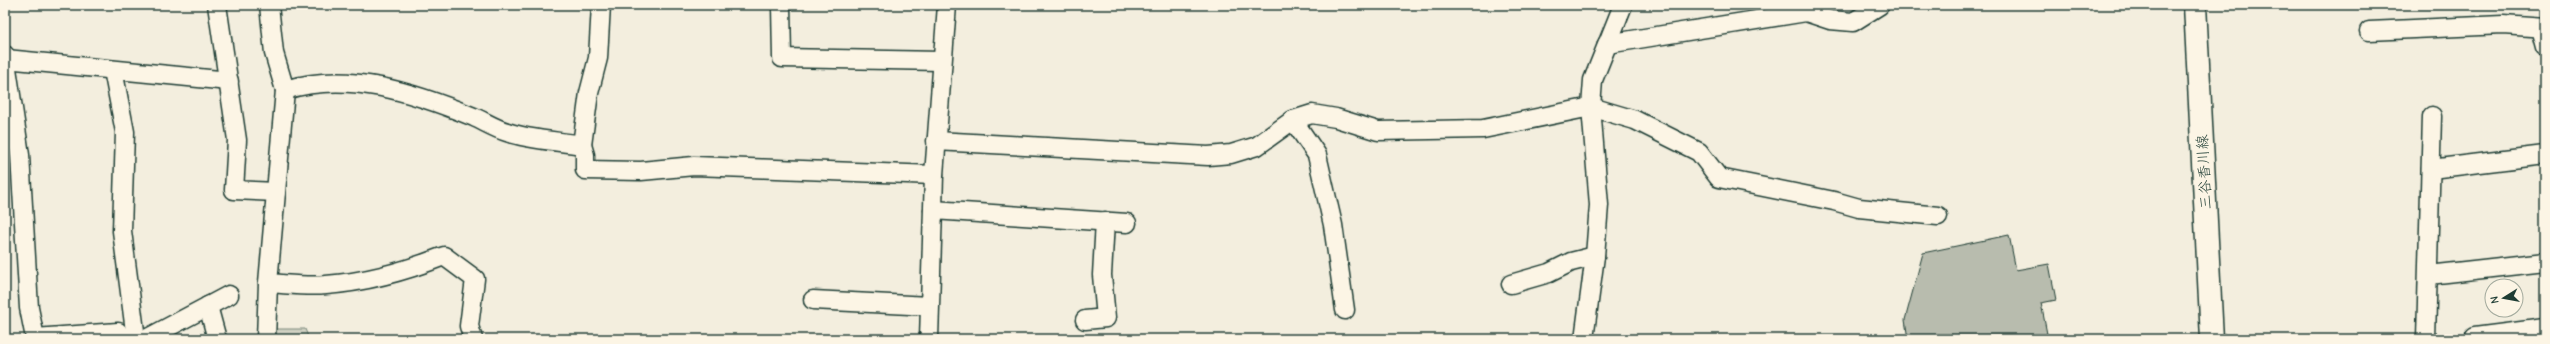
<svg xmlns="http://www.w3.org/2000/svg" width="2550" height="344" font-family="'Comic Neue','Klee One',sans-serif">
  <rect width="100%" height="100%" fill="#f3eede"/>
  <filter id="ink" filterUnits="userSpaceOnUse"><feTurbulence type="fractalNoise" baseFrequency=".025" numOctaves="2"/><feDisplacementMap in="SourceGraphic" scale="8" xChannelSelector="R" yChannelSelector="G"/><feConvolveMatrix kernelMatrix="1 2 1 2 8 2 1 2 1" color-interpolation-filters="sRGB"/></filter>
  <g filter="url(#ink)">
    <path fill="#d0d1c2" stroke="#78877b" d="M270,329h35l4,10h-40z"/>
    <path fill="#b8bcae" stroke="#1f3d34" d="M2009,235l7,35 33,-6 7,36 -15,3 7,36h-140l-3,-19 18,-67z"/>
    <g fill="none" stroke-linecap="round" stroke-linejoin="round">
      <g stroke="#1f3d34" stroke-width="21">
        <g id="minor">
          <path d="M217,5l20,135 -3,50 42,2"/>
          <path d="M781,5l1,53 159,3"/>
          <path d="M2540,28l5,19"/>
          <path d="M2369,31l134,-6 42,3"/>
          <path d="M1607,44l199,-32 24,8 23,2 27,-17"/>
          <path d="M5,55l15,100 9,153 6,30 83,-6 3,7"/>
          <path d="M6,59l223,22"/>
          <path d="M113,70l12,62 -3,99 14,108"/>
          <path d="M285,90c63,-20 130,3 189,27 11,5 22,12 33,15 23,8 51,9 75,13l3,10v15l56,1 53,-5 240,9"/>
          <path d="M1293,120l24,35 16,70 12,85"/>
          <path d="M936,141l272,15 23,-2 26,-8 36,-26 19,-6 24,4 42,13 105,-2 108,-22 44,13 64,32 20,26 115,23 25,7 79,8"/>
          <path d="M582,145l7,-52 9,-35 3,-53"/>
          <path d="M2431,169l114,-14"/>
          <path d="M933,210l194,13"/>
          <path d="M2429,275l116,-13"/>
          <path d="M268,283c19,1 39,4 58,2 42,-3 80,-14 118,-29l31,23 -6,47 4,13"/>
          <path d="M1511,284l38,-11 22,-11 24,-6"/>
          <path d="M813,300l116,6"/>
          <path d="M208,306l9,33"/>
          <path d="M1085,320l21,-2 -4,-43 3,-54"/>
          <path d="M146,339l83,-44"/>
          <path d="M266,339l2,-56 17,-193 -11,-37 -5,-48"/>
          <path d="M929,339l5,-164 13,-170"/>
          <path d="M1584,339l11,-83 4,-51 -8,-98 2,-27 30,-75"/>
          <path d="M2426,339l6,-223"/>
        </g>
      </g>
      <g stroke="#1f3d34" stroke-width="25">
        <g id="secondary">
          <path d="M2195,5l17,334"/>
          <path d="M2475,339l70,-9"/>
        </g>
      </g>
      <use href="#minor" stroke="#fcf5e5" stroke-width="18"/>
      <use href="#secondary" stroke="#fcf5e5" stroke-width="22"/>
    </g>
  </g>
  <g text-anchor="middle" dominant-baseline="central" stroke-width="3" stroke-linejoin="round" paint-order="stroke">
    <g font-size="15" fill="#1f3d34" stroke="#fcf5e5">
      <text transform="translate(2204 172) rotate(-93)">三谷香川線</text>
    </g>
  </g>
  <rect width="2550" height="344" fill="none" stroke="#fcf5e5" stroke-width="20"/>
  <rect x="10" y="10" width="2530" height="324" fill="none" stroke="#1f3d34" stroke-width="1.5" filter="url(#ink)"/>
  <g transform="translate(2504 298) rotate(259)"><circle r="19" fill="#fcf5e5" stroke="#a4ab9e"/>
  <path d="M0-3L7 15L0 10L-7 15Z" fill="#1f3d34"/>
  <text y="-6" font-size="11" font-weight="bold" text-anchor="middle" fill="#1f3d34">N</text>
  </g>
</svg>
